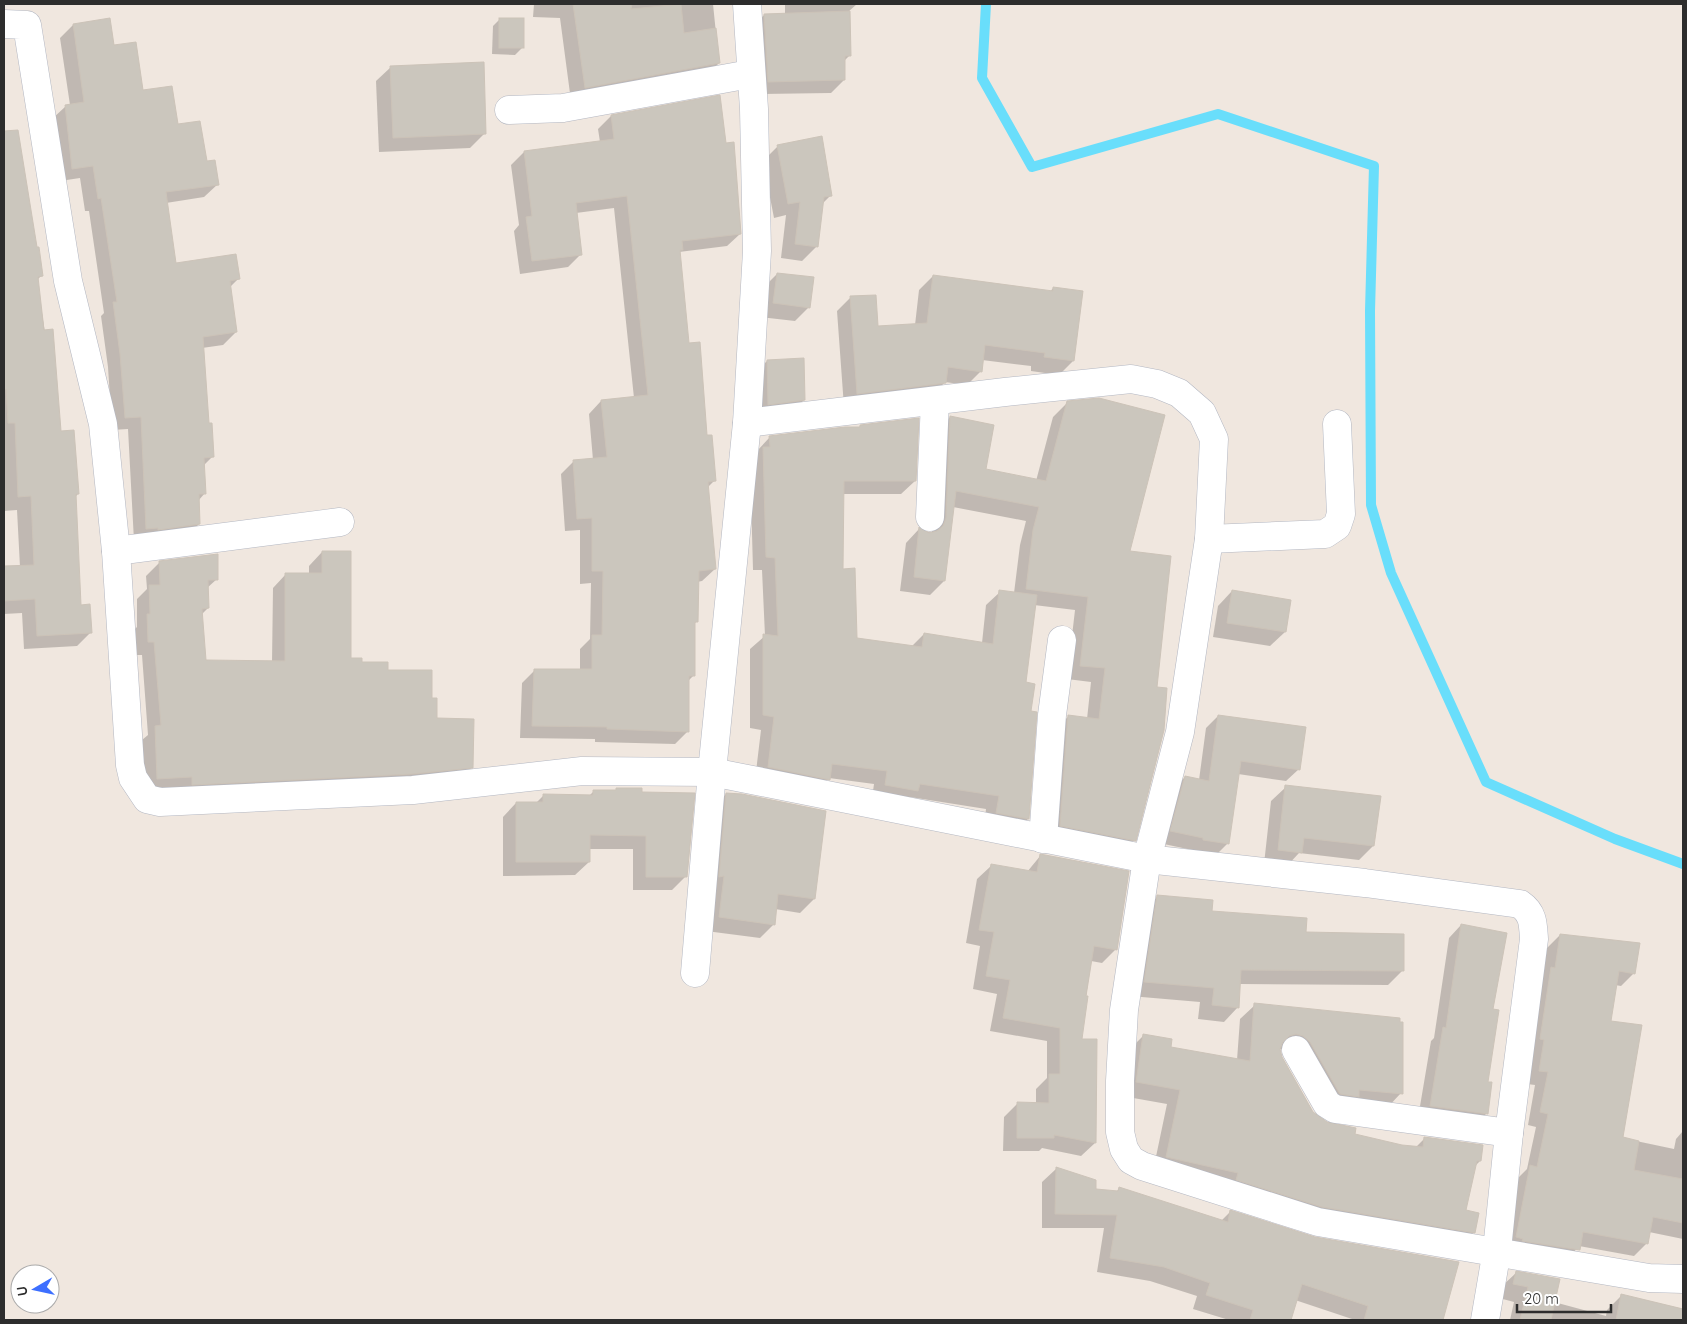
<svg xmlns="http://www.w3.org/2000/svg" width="1687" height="1324" font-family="Quicksand,sans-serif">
  <rect width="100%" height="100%" fill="#f0e7df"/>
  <g fill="#0003">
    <path d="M534,4h179l6,59 -14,14 -134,24 -11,-83 -27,-1z"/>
    <path d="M785,4h72l-9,8 2,43 -6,6v19l-13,13 -76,1 -3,-66 12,-13h21z"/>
    <path d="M500,19l22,29 -7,7 -23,-1 1,-28z"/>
    <path d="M73,25l40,21 29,45 35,35 29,36 12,22 -14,13 -38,6 9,61 63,15 -9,9 7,44 -13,13 -21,3 5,76 5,33 -9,9 2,27 -7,8 1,23 -13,13 -52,4 -6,-112 -16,1 -4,-63 -7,-51 3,-3 -15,-102h-4l-5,-33 -20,3 -8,-62 14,-13 4,-1 -10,-67z"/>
    <path d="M391,67l94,66 -15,15 -91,4 -3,-71z"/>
    <path d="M611,116l129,118 -13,12 -48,6 9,93 27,135 -8,8 8,81 -13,12 -5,1v39l-4,4 1,50 -6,6v50l-13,13 -80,-2v-3l-75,-1 2,-55 13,-13h45v-21l10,-10 1,-56 -11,1v-54l-15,1 -4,-57 13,-13 19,-1 -4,-46 12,-13 33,-3 -20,-190 -38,5 5,41 -13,13 -48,7 -6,-43 5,-6 -8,-60 13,-13 76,-10 -2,-13z"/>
    <path d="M778,146l53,49 -9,9 -5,42 -15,15 -21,-3 5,-43 -12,3 -11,-57z"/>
    <path d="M23,171l18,105 -4,4 23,152 18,62 -3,3 5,109 11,26 -14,14 -53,3 -2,-36 -18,1v-46l16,-1 -3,-57 -13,1v-337z"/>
    <path d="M777,274l32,33 -14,14 -36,-4 4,-29z"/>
    <path d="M933,276l117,16 3,-4 20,73 -14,14 -28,-4v-5l-49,-6 -1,11 -14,14 -22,-3 -14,15 -87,10 -7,-96 14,-14 26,31 38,-3 4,-35z"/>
    <path d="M767,361l37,39 -14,14 -36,4 -1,-43z"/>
    <path d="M1067,403l61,149 6,288 -13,14 -75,-15 8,-109 14,-13 19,2 4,-37 -24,-3 8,-69 -41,-5 -9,78 5,29 5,1 -7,106 -14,13 -30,-6 2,-17 -76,-12 -6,6 -32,-5 2,-14 -45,-6 -13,14 -61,-12 6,-50 -11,-2v-79l15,-13 -3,-66h-9l-3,-109 7,-10 13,-14 88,-8 2,-3 55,55 -14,13h-59l-1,76 15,70 55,7 13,-13 58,9 4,-38 14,-13 14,1 6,-48 6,-24 -73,-14 -9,74 -14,14 -30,-4 6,-48 13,-14 13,4 5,-102 13,-14 34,53 52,11 17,-64z"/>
    <path d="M322,552l28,107 36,12 45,28 4,21 37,47 -13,13 -315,11 -2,-51 6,-5 -6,-80h-7v-26l2,-2v-28l10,-10 -1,-13 14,-14 57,17 -10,9 1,20 -7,7 4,47h67l1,-74 13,-14 23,1v-9z"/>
    <path d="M1232,591l58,10 -5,31 -15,14 -57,-9 5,-31z"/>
    <path d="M1218,716l81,53 -13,12 -48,-7 -10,69 -12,12 -57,-12 14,-54 12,-12 14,3 7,-52z"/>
    <path d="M1286,787l93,10 -6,49 -14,14 -60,-7 -13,14 -22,-3 7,-63z"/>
    <path d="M617,789l24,5 45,82 -14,14h-39v-41h-44v13l-14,13 -72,1v-59l13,-14h20l8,-8 45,1 4,-4h21z"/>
    <path d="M726,794l99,18 -11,87 -14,14 -25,-4 -1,15 -14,14 -54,-7 7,-123z"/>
    <path d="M1041,855l75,94 -14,14 -11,-2 -11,79h16l-1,103 -14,13 -39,-8 -3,3h-36l1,-34 13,-13h19v-15l11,-11v-37l-57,-10 7,-37 -24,-5 7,-43 -14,-3 11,-64 14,-13 36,6z"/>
    <path d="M1158,896l53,16 93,22 98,37 -14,14 -149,-1 -1,23 -14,15 -26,-3 2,-17 -70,-6 13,-85z"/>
    <path d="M1461,925l31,85 -6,104 -12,12 -56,-8 13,-77 3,-3 15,-100z"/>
    <path d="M1560,935l74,38 -13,13 -6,-1 -5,37 12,116 52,11 2,-10 7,-8v108l-34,-7 -2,11 -13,13 -55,-10 -14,16 -55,-9 7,-74 10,-10 9,-42 -8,-2 7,-40 -8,-1 12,-102 4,-5 4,-29z"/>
    <path d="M1255,1005l146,88 -14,15 -44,2 -54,-60 -10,-1 2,9 31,55 15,11 27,11 48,11 14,1 9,-9 55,23 -6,6 -9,44 9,21 -14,14 -307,-75 14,-67 -45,-8 7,-46 14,-14 26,12 68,12 3,-41z"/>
    <path d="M1056,1169l38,21 22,2 3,-3 102,32 9,-9 85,27 142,24 -15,57h-87l-60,-20 -6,20h-60l-36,-11 4,-13 -47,-15 -53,-9 7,-44h-62v-46z"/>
    <path d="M1516,1273l38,29 52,14 1,-6 15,-15 61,14v11h-173l4,-18 -15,-4 2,-11z"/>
  </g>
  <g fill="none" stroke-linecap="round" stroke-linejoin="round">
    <path stroke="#69defb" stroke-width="10" d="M986,4l-4,74 50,89 186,-53 156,52 -4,145 1,194 20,68 95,209 129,57 68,25"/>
  </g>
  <g fill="#cbc6bd" stroke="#ccc3b8">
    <path d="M573,4h59l-1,5 50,-5 3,29 32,-5 4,35 -135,25z"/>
    <path d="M850,11l1,45h-6v24l-77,2 -4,-68z"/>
    <path d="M110,18l4,27 22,-3 7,48 29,-4 6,38 22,-3 7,40 8,-1 4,25 -53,7 10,71 60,-9 4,25 -10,2 7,51 -34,5 6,86h3l2,34 -10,1 2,36h-7l1,30 -42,6v-2l-12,1 -5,-112 -16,1 -5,-64 -7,-52h4l-16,-104 -3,1 -5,-33 -21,3 -7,-64 19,-3 -11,-78z"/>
    <rect x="499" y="18" width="25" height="30"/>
    <path d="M484,62l2,72 -93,4 -3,-72z"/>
    <path d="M720,95l6,48 8,-1 7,92 -59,7 1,9h-3l9,93 11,-1 7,93h5l4,46 -8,1 8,87 -17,2 -1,51h-3v54h-6v56l-82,-3v-2l-75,-1 2,-57h58v-34h10l1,-64h-11v-53l-15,1 -4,-59 34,-3 -6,-57 47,-5 -21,-199 -51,7 6,52 -50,6 -6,-44 6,-1 -8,-65 90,-12 -3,-24z"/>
    <path d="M18,130l19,117h2l4,29 -5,1 6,53 9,-1 8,102 13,-1 5,64h-3l5,111 9,-1 2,29 -55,3 -2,-37 -31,2v-35l30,-1 -3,-69 -13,1 -3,-74h-7l-2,-34h-2v-258z"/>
    <path d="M822,136l10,60 -8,1 -6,50 -23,-3 5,-42 -12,2 -11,-59z"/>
    <path d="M777,273l37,4 -4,31 -37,-5z"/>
    <path d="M933,275l120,16v-4l30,4 -9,70 -30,-4 1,-4 -60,-8 -3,27 -34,-5 -2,16 -89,11 -7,-98 26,-1 2,31 49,-3z"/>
    <path d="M804,358l1,42 -37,5 -1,-45z"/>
    <path d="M1099,398l66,17 -35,136 41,5 -14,131 10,1 -3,42 -28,111 -76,-15 8,-111 31,4 6,-51 -25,-2 8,-69 -62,-8 7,-59 6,-23 -83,-16 -11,90 -31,-4 5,-50 10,6 8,-2 6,-5 3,-8 4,-102 44,9 -8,44 60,12 21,-80z"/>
    <path d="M919,418l-3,63h-72l-1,88 12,-1 2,70 65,9 2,-14 69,11 6,-54 38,5 -11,87 9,2 -4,27 6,1 -8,107 -33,-6 3,-17 -79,-12 -2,7 -33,-6 2,-14 -55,-7 -2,16 -62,-13 6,-50 -11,-2v-81l15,2 -3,-78 -9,-1 -3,-110h7l-1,-11 76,-9h15v-2z"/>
    <path d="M322,551h29v107h11v4h26v8h44v28h5v20l37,1 -1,49 -61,6 -220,11v-8l-35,2 -2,-53 6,-1 -7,-83h-6l-1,-28h3l-1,-29h11l-1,-24 59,-7v26h-10l1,28 -7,1 4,51 79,1v-88h37z"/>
    <path d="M1232,590l59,10 -5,32 -59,-9z"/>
    <path d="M1218,715l88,12 -6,43 -59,-9 -12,83 -26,-4v-2l-33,-7 15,-55 24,5z"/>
    <path d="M1285,785l96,11 -7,50 -70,-8 -2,15 -24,-3z"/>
    <path d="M616,788h26v4l53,1 -8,84h-41v-41l-56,-1v27h-74v-60h27v-8l50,1v-5h23z"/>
    <path d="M726,793l16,1 84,17 -11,88 -37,-5 -3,31 -56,-8 5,-41 -5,1z"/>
    <path d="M1040,854l89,17 -12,79 -23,-4 -8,50h2l-6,43h15l-1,104 -42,-8v3h-37v-36l32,1v-29h11v-46l-57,-10 7,-38 -24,-4 8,-44 -15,-2 12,-66 46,8z"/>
    <path d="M1157,895l56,5 -1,11 95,7 -1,14 98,2v37l-163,-1 -2,38 -27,-3 2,-17 -70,-6z"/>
    <path d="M1461,924l46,9 -14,76 6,1 -11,72h4l-4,32 -58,-8 13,-79 3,1z"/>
    <path d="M1560,934l80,9 -5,31 -16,-3 -8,50 31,4 -19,112 16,4 -5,29 49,9v44l-30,-6 -5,27 -65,-12 -3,18 -58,-9 1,-2 -7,-2 14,-72 7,2 11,-53 -8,-2 8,-40 -9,-1 5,-31 -4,-1 11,-72 4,1z"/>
    <path d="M1254,1003l146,15v4h3v72l-44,-4v7l-19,-3 -30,-52 -7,-6 -7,-2 -7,2 -6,6 -3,7 2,8 31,55 14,10 29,6 -1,6 47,11 21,2 1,-10 59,8 -2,16h-4l-11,49 13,3 -4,20 -153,-26 -86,-27 2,-7 -72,-16 14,-67 -44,-8 7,-48 29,5 -1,8 79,14z"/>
    <path d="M1056,1167l40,13v9l22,2 1,-4 109,35 2,-12 85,27 144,25 -16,58h-79l4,-14 -66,-22 -11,36h-41l3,-10 -47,-15 4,-12 -46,-16 -54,-9 7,-43 -62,-1z"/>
    <path d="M1516,1271l44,8 -9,41h-31l8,-33 -15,-3z"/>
    <path d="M1621,1294l62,15v11h-67z"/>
  </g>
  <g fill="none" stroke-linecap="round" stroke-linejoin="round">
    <g stroke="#b3b7c2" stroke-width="29">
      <g id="minor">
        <path d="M4,24l23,1 41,256 35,143 13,127 14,214 3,13 14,21 13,3 253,-12 169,-19 130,1 435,87 218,24 155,21c13,9 13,19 14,35l-25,194 -12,117 -12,70"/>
        <path d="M509,110l54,-2 187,-34"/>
        <path d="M747,423l258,-31 126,-13 26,5 22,9 23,20 12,26 -5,100 -29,193 -33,127 -23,151 -4,71v51l4,17 7,11 11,6 176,56 331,56 34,1"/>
        <path d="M930,517l5,-116"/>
        <path d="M1209,539l116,-5 12,-8 4,-12 -4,-90"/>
        <path d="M116,551l224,-29"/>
        <path d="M1043,839l9,-124 10,-75"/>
        <path d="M695,973l17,-201 35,-349 10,-172 -3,-142 -7,-105"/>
        <path d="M1296,1050l31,54 8,5 174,24"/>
      </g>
    </g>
    <use href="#minor" stroke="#fff" stroke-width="28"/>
  </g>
  <rect width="1687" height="1324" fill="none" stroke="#2d2d2d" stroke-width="10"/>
  <g transform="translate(35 1289) rotate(261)"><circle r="24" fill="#ffffff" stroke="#ababab"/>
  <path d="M0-4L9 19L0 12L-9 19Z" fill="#3d6fff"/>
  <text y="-8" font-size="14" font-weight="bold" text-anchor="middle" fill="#2d2d2d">U</text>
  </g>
  <path d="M1517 1304v8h94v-8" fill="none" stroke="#2d2d2d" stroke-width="2.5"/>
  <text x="1524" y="1304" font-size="15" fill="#2d2d2d" stroke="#ffffff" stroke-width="4" paint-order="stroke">20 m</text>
</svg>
